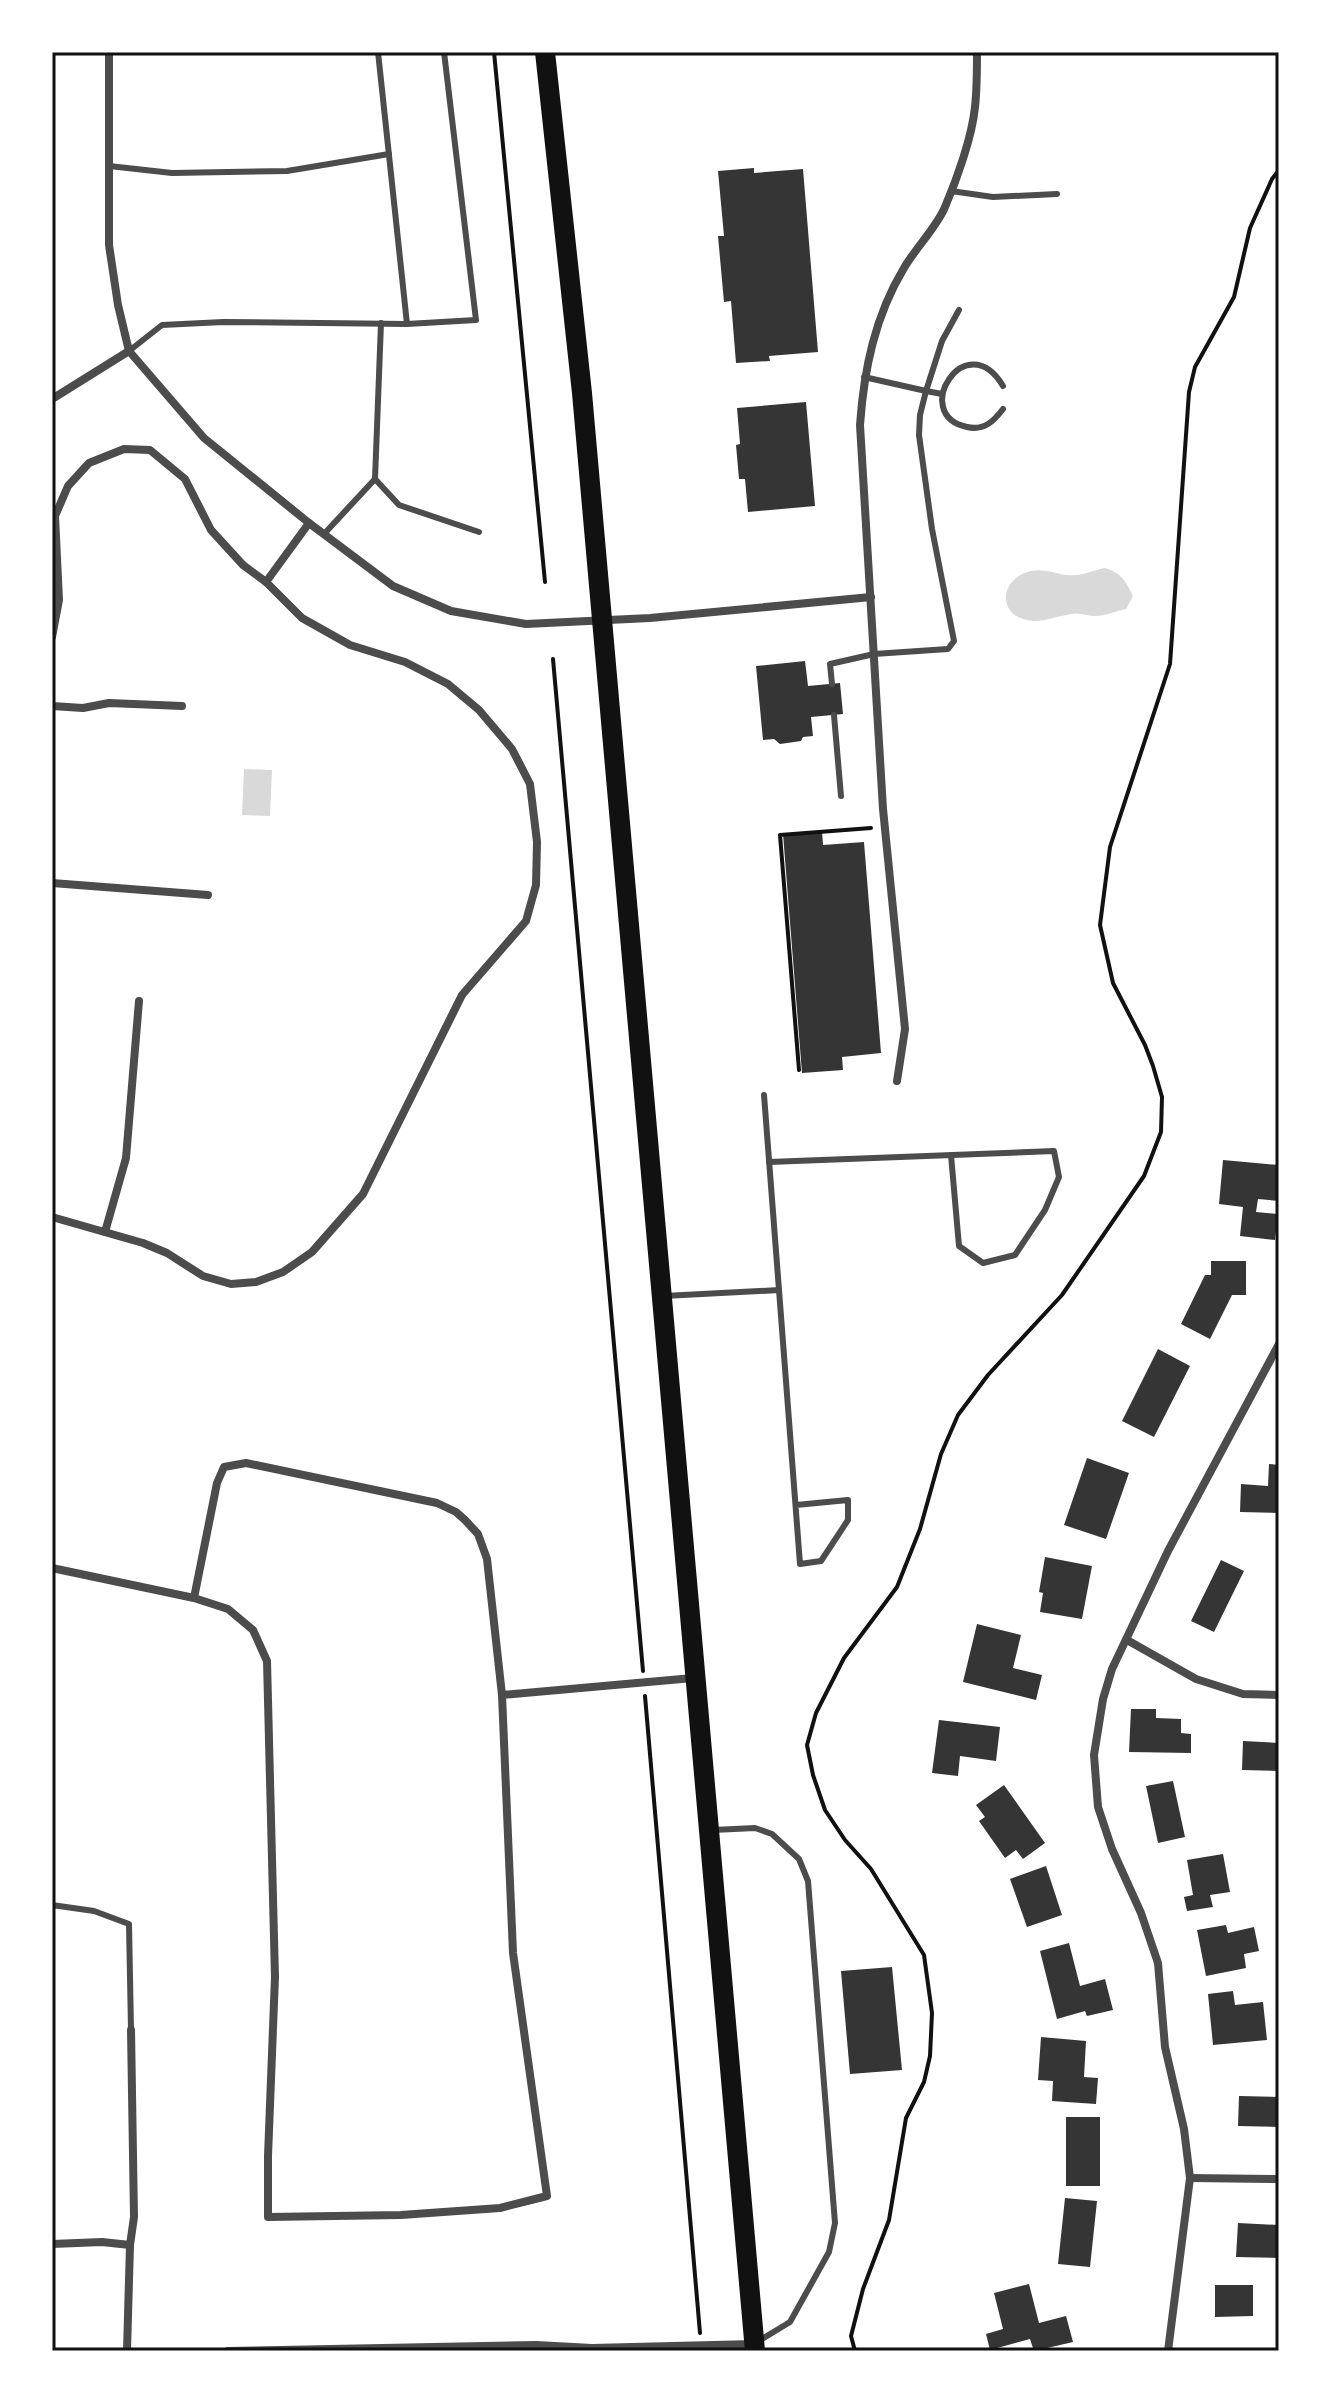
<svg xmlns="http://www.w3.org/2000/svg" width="1331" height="2403" font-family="Signika,sans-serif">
  <rect width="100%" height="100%" fill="#fff"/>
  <g fill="#d9d9d9">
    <path d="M1105,568c16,5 21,13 28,28l-7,13c-10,2 -21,7 -30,7 -9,0 -17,-4 -25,-2 -12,2 -25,7 -37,7 -38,-2 -36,-43 -3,-50 14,-3 24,3 37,4 12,2 25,-5 37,-7z"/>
    <path d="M244,769l28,1 -2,46 -28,-1z"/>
  </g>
  <g fill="#353535">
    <path d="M754,168v5l49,-4 15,183 -49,4 1,5 -34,2 -5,-62 -7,1 -6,-66h6l-6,-65z"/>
    <path d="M806,402l9,104 -67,6 -3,-33h-6l-3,-34 4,-1 -3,-36z"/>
    <path d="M805,661l3,25 32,-3 3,31 -32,3 2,19 -10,1 -2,4 -21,3 -6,-5 -11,1 -7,-74z"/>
    <path d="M822,831l1,14 41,-3 17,211 -39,4 1,13 -41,3 -19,-239z"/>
    <path d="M1223,1160l56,5v36l-21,-2 -2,13 22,2 -3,26 -35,-4 3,-29 -24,-3z"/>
    <path d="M1211,1261h35v34h-14l-22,44 -29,-15 24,-49h6z"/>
    <path d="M1158,1349l32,17 -36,71 -32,-16z"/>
    <path d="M1087,1458l42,15 -23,66 -42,-14z"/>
    <path d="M1269,1464l10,1v48l-39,-1 1,-28 27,2z"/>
    <path d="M1045,1557l47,9 -10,53 -42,-7 3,-19 -4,-1z"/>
    <path d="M1221,1560l23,11 -30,61 -23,-11z"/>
    <path d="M977,1624l44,11 -8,33 29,7 -6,25 -73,-18z"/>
    <path d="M1131,1709h25v9l25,1v14l10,1v19l-62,-1z"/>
    <path d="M939,1720l61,7 -4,34 -36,-5 -2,20 -26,-3z"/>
    <path d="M1243,1741l36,2v28l-37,-1z"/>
    <path d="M1173,1781l12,56 -27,6 -12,-57z"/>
    <path d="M1004,1785l41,58 -22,16 -7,-9 -11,8 -26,-37 6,-4 -9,-12z"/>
    <path d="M1223,1854l7,38 -20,3 3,12 -26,4 -3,-14 9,-2 -6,-35z"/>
    <path d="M1046,1866l16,49 -35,12 -17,-48z"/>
    <path d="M1226,1925l2,8 26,-6 5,24 -15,3 2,14 -40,8 -9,-46z"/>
    <path d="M1069,1943l11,43 25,-7 8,31 -26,6 -2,-5 -28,8 -17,-68z"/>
    <path d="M892,1967l10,103 -52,4 -9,-103z"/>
    <path d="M1233,1991l2,14 28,-3 4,38 -54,5 -5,-51z"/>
    <path d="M1041,2037l45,4 -2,36 14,1 -2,26 -44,-3 1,-20 -15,-1z"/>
    <path d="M1239,2096l40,1v30l-41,-1z"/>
    <rect x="1066" y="2117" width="34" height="69"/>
    <path d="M1065,2198l32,3 -7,66 -32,-3z"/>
    <path d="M1238,2223l41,2v33l-43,-1z"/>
    <path d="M1029,2284l10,39 27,-7 7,26 -39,9 -4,-12 -40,11 -4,-16 17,-5 -9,-36z"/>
    <path d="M1215,2285h38v31l-38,1z"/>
  </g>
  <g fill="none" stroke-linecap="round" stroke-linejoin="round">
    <g stroke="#111" stroke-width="4">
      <path d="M494,52l51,530"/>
      <path d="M553,659l90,1012"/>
      <path d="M799,1070l-19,-235 91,-7"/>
      <path d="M645,1696l55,637"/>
      <path d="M855,2351l-4,-15 12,-47 26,-69 17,-102 18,-36 6,-26 2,-43 -8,-58 -53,-86 -26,-29 -20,-30 -12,-35 -6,-30 9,-32 28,-55 53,-71 23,-58 21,-75 17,-39 30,-40 74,-80 82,-119 17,-44 1,-35 -9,-31 -8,-21 -32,-62 -13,-58 10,-78 60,-183 19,-272 6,-25 39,-70 16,-69 22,-49 7,-9"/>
    </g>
    <g stroke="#4c4c4c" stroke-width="6">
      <path d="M378,52l29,272 69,-4 -32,-268"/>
      <path d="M109,166l63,7 115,-2 102,-17"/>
      <path d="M951,191l42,6 64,-3"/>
      <path d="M129,351l33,-26 61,-3 184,2"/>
      <path d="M1003,386c-37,-62 -94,29 -36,41 17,4 27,-6 36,-18"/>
      <path d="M942,394l-16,-3 16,-50 17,-31"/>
      <path d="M375,479l24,26 80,27"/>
      <path d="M324,534l51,-55 6,-156"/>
      <path d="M832,684l-2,-20 44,-10 74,-5 6,-8 -22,-112 -13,-94 1,-20 6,-24 -62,-14"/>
      <path d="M834,715l7,81"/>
      <path d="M764,1095l15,195"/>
      <path d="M769,1162l285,-11 5,26 -14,33 -30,45 -32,8 -24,-17 -8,-91"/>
      <path d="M664,1296l115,-6 21,274 21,-3 27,-41v-20l-52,5"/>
      <path d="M713,1830l42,-2 17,6 27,25 9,22 27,342 -6,29 -39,70 -33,20"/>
      <path d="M52,1905l42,6 35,13 2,106"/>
    </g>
    <g stroke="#4c4c4c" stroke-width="8">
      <path d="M109,52v193l9,60 11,46 75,87 105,85 84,63 58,25 75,13 124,-6 221,-21"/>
      <path d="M52,399l77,-48"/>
      <path d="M266,582l43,-59"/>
      <path d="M52,637l7,-37 -4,-84 13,-30 21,-23 35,-14 26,1 35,29 26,51 32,35 23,17 36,36 48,27 55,17 43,22 31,26 33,39 18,35 7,58 -1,43 -10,36 -64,74 -99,199 -51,58 -29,20 -27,10 -25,2 -28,-8 -36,-23 -24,-10 -91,-26"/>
      <path d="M52,706l31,2 26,-5 73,3"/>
      <path d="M52,883l156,12"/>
      <path d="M897,1081l8,-52 -22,-220 -23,-384c4,-56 15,-109 44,-157 11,-19 34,-43 41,-61 12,-28 27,-70 30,-100 2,-18 2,-37 2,-55"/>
      <path d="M105,1232l21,-74 13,-157"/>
      <path d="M52,1568l142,30 34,11 25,21 14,31 8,316 -7,179v61l133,-2 99,-7 47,-12 -34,-243 -11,-258 -15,-136 -9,-25 -13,-14 -9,-8 -19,-9 -191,-40 -22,4 -7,16 -23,115"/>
      <path d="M1127,1640l69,39 47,15 36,1"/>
      <path d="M502,1695l191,-17"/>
      <path d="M1190,2178l89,1"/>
      <path d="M52,2244l50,-2 28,3"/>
      <path d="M127,2351l3,-106 4,-28 -3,-187"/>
      <path d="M228,2351l308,-6 56,3 162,-4"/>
      <path d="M1168,2351l22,-173 -6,-49 -19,-82 -7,-84 -17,-50 -29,-64 -14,-42 -4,-52 9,-56 9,-30 56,-118 111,-207"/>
    </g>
    <path stroke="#111" stroke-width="20" d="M545,52l37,341 173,1958"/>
  </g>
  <rect width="1331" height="2403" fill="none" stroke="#ffffff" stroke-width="108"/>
  <rect x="54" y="54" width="1223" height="2295" fill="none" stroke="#111" stroke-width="3"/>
</svg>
